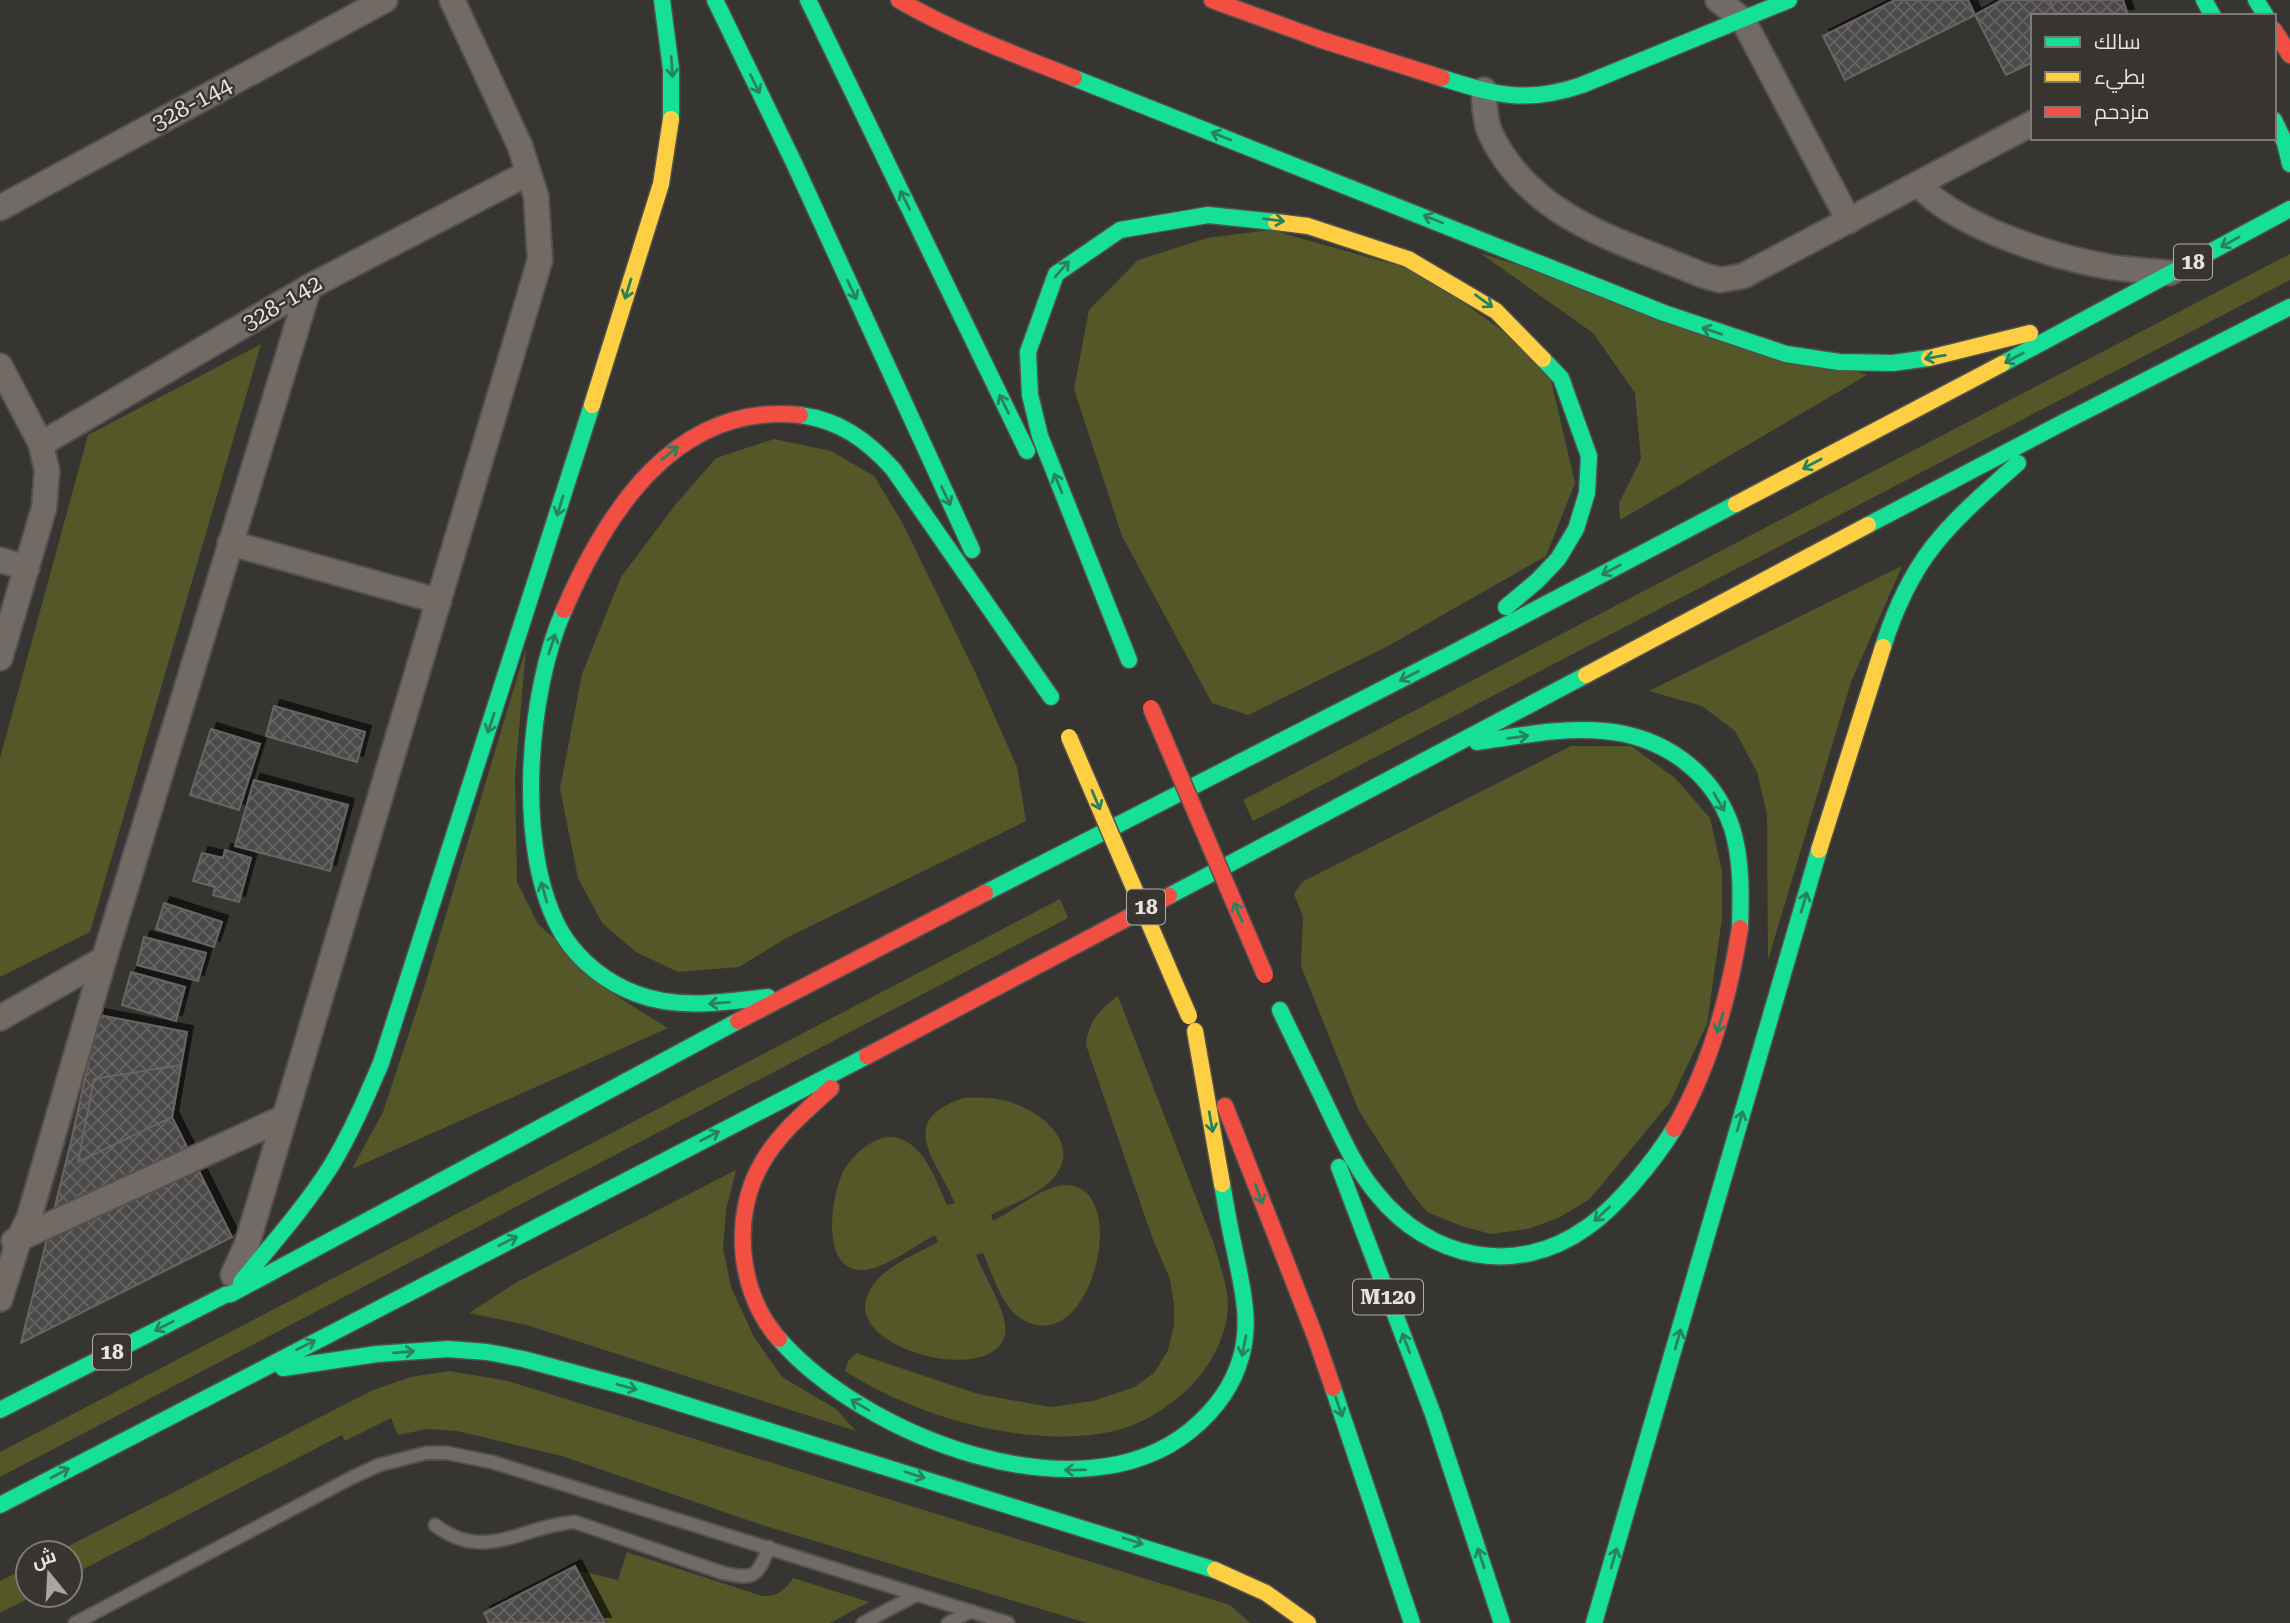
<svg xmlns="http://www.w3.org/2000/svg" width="2290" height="1623" font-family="'Roboto Serif',Cairo,serif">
  <defs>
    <pattern id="building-cross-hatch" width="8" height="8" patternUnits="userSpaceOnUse" patternTransform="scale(1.75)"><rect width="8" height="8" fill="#4c4a48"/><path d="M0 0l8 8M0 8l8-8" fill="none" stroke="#666462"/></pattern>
    <filter id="shadow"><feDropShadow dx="6" dy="-6" stdDeviation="0" flood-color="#0009"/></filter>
  </defs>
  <rect width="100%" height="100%" fill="#373532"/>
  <g fill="#545728">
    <path d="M1271,230l150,42 126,91 28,120 -29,73 -158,90 -140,69 -36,-12 -90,-167 -48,-147 15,-79 49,-50 69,-22z"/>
    <path d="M1480,253l387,122 -247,145 -1,-17 22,-44 -6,-66 -42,-60z"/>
    <path d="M2290,254v26l-1037,541 -10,-21z"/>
    <path d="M261,344l-171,588 -90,45v-219l88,-323z"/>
    <path d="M774,439l57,12 43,25 29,48 73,150 41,93 9,54 -238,116 -49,30 -61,5 -42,-20 -34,-29 -24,-45 -18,-89 22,-115 39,-97 55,-73 40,-46z"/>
    <path d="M1902,566l-51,116 -83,278 -1,-146 -10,-42 -22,-41 -33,-25 -53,-15z"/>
    <path d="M526,648l-11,129 2,105 21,42 83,75 47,29 -316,141 31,-57 41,-124z"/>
    <path d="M1571,746h60l44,32 35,40 12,53v47l-15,106 -37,78 -80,97 -32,19 -30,11 -37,5 -30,-8 -34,-14 -17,-21 -51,-80 -58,-145 2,-49 -9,-23 8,-12z"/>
    <path d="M1060,899l8,19 -1068,559v-25z"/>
    <path d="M1118,996l96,248c5,19 14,42 14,62 -1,30 -17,59 -37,80 -21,20 -49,39 -77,45 -85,19 -198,-14 -269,-60l3,-10 8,-8 122,41 72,13 43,-6 42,-14 20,-15 13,-22 6,-25v-21l-4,-25 -18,-42 -66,-192c2,-23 13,-35 32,-49z"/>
    <path d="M964,1098c15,-1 29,-1 43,3 28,8 70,36 52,69 -13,23 -46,33 -68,45l2,6c19,-9 50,-35 71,-36 67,-2 31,159 -31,139 -8,-2 -16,-7 -22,-14 -13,-16 -20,-39 -28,-57l-7,2c7,20 34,60 29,80 -13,53 -166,13 -136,-43 12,-25 46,-37 69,-50l-3,-7c-20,10 -54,38 -77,35 -38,-5 -26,-75 -15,-98 7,-13 17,-23 30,-30 17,-10 34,-4 47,11 12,14 19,35 27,52l8,-2c-19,-44 -60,-83 9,-105z"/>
    <path d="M736,1170l-10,40 -3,38 8,39 23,50 28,40 54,32 20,22 -329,-106 -58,-12 48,-31z"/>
    <path d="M449,1371l59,10 722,224 20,18h-163l-328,-99 -197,-68 -105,-25 -30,-2 -29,6 -7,-17 -46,23 -3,-6 -272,141v-23h-15l318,-163 38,-13z"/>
    <path d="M627,1552l135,44c16,1 23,-6 31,-18l76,24 -39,21h-223l-27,-52 38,9z"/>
    <path d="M28,1567v28h7l-35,18v-32z"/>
  </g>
  <g fill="url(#building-cross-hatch)" stroke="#676563" stroke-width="2" filter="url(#shadow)">
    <path d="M1895,0h73l7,15 -130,65 -22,-44z"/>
    <path d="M2002,0h47l8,16h-24v46l-27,13 -31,-60z"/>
    <path d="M2049,0h74l5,15 -71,1z"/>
    <path d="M274,706l91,26 -8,30 -91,-26z"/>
    <path d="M211,729l49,15 -21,66 -49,-15z"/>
    <path d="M254,780l94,25 -18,66 -95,-25z"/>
    <path d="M225,850l26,8 -12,44 -26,-7 2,-8 -22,-6 9,-28 21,5z"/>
    <path d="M164,903l58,19 -8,25 -58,-18z"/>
    <path d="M144,937l62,16 -8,28 -61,-16z"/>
    <path d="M131,972l54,15 -9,34 -54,-16z"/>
    <path d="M99,1015l88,17 -15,85 60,120 -211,106 49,-197z"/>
    <path d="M181,1065l-9,52 -94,45 16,-83z"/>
    <path d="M575,1566l30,57h-116l-5,-10z"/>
  </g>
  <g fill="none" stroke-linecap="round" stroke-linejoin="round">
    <g stroke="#52514f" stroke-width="16">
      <g id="lane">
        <path d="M435,1525c50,39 88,0 140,-3l148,51c32,7 34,4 46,-26"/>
        <path d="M75,1623l278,-146 26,-12 47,-12h21l45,9 516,161"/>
        <path d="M863,1623l53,-28"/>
        <path d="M948,1623l23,-12"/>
      </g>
    </g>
    <g stroke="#52514f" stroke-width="28">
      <g id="street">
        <path d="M1718,0l25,20 106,201"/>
        <path d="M1484,90c0,13 1,25 4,37 4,12 11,23 18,33 46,65 126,85 196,115l18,5 23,-4 290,-153"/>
        <path d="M1918,184c39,43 135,73 192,83 20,3 40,4 60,6"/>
        <path d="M0,208l385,-208"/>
        <path d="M0,366l41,78 6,27 -3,37 -44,150"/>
        <path d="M41,444l268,-157 219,-114"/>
        <path d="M230,543l209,58"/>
        <path d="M0,560l27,8"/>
        <path d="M0,1018l104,-59"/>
        <path d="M14,1241l269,-123"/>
        <path d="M233,1275l14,-31 293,-984 -4,-64 -16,-50 -68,-146"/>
        <path d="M0,1299l20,-63 9,-18 75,-259 205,-672"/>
      </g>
    </g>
    <g stroke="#52514f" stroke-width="19">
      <g id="fast">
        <path d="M662,0l9,69v50"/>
        <path d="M715,0l79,163 178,387"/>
        <path d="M808,0l219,451"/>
        <path d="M2204,0l9,16"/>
        <path d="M2256,0l10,16"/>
        <path d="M1074,78l590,235 122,41 53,8 54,1 36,-5"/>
        <path d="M1442,78c54,17 85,26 140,7l207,-85"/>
        <path d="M2274,120l11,23 5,21"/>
        <path d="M2002,364l288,-155"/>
        <path d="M800,415c39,5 67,25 93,54l158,228"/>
        <path d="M1868,525l194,-102 228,-116"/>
        <path d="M1506,607l31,-26 21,-22 18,-30 11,-36 2,-37 -28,-78 -18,-19"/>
        <path d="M564,610c-37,84 -50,244 -1,325 17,27 44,48 74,59 42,16 87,8 131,3"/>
        <path d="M1883,647c29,-92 65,-122 135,-184"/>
        <path d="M1129,660l-89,-224 -10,-41 -2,-43 28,-78 64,-44 88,-15 68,7"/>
        <path d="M1477,742c42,-6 85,-15 127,-11 58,5 109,40 128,97 10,32 9,67 8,100"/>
        <path d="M985,893l464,-238 287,-151"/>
        <path d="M1169,896l417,-221"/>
        <path d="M1280,1010c16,34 33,67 49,101 14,29 27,58 48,83 52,65 139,84 209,34 31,-21 68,-67 88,-99"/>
        <path d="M1339,1167l94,247 69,209"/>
        <path d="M241,1282c31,-38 64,-75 90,-116 20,-33 35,-68 50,-103l211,-658"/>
        <path d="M779,1339c84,96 300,183 412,91 23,-19 42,-44 50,-73 11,-37 0,-74 -7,-110 -5,-21 -8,-42 -12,-63"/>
        <path d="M283,1368l94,-14 71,-5 39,3 36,7 115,31 577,180"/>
        <path d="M1333,1388l79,235"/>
        <path d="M0,1410l225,-115 6,-1 507,-273"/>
        <path d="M0,1505l867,-449"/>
        <path d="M1594,1623l225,-773"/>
      </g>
    </g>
    <g stroke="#52514f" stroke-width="19">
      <g id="slow">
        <path d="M1276,222l32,4 100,33 88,52 47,48"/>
        <path d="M1929,358l101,-25"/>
        <path d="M592,405l69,-221 10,-65"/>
        <path d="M1736,504l266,-140"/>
        <path d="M1586,675l282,-150"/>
        <path d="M1819,850l64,-203"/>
        <path d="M1195,1031l27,153"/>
        <path d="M1215,1570l51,23 42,30"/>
      </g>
    </g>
    <g stroke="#52514f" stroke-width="19">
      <g id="jam">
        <path d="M899,0c55,32 115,54 175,78"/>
        <path d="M1212,0l110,40 120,38"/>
        <path d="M2274,30l16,25"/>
        <path d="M564,610c43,-99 112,-208 236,-195"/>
        <path d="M738,1021l247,-128"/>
        <path d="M867,1056l302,-160"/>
        <path d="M1225,1106l90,230 18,52"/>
        <path d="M1674,1129c36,-62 55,-131 66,-201"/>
        <path d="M779,1339c-41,-46 -48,-123 -17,-176 17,-30 44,-52 69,-75"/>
      </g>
    </g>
    <use href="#lane" stroke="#726a65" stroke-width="12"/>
    <use href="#street" stroke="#726a65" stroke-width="24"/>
    <use href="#fast" stroke="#16e098" stroke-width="16"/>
    <use href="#slow" stroke="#ffcf43" stroke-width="16"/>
    <use href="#jam" stroke="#f24e42" stroke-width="16"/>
    <g stroke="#52514f" stroke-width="19" stroke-linecap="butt">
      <path id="slow-bridge" d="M1069,737l120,279"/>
    </g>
    <g stroke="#52514f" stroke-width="19" stroke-linecap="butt">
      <path id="jam-bridge" d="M1151,708l114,267"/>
    </g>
    <use href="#slow-bridge" stroke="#ffcf43" stroke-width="16"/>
    <use href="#jam-bridge" stroke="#f24e42" stroke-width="16"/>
  </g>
  <defs><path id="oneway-shaft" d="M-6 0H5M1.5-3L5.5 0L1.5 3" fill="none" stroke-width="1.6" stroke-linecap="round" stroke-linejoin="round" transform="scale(1.75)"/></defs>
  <g stroke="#29825f">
    <use href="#oneway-shaft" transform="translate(672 67) rotate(86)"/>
    <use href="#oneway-shaft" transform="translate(755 84) rotate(64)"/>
    <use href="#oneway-shaft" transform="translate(1221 136) rotate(-158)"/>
    <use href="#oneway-shaft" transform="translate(905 200) rotate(-116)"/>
    <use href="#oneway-shaft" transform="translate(1433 219) rotate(-158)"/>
    <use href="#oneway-shaft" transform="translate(1274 220) rotate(7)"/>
    <use href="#oneway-shaft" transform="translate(2230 242) rotate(151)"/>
    <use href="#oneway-shaft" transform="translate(1062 269) rotate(-49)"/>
    <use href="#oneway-shaft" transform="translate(628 289) rotate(107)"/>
    <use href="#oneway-shaft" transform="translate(852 290) rotate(65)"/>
    <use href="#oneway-shaft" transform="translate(1484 301) rotate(36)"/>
    <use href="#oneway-shaft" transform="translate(1712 331) rotate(-161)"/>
    <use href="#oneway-shaft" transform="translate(1935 357) rotate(170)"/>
    <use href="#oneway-shaft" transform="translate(2014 358) rotate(152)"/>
    <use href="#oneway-shaft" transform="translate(1004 404) rotate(-116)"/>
    <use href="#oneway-shaft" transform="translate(670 453) rotate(-39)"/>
    <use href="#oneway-shaft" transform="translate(1812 464) rotate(152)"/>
    <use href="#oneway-shaft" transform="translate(1058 483) rotate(-112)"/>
    <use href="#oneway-shaft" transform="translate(946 496) rotate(65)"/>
    <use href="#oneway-shaft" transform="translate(560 506) rotate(107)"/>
    <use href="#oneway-shaft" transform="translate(1611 570) rotate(152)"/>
    <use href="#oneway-shaft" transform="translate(552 644) rotate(-72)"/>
    <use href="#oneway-shaft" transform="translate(1409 676) rotate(153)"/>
    <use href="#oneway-shaft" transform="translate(491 723) rotate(108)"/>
    <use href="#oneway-shaft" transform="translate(1518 737) rotate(-7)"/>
    <use href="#oneway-shaft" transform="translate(1096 800) rotate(67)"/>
    <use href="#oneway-shaft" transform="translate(1719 802) rotate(60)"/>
    <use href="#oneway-shaft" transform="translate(544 892) rotate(-106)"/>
    <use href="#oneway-shaft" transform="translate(1804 902) rotate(-74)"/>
    <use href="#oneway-shaft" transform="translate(1238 912) rotate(-113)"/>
    <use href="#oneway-shaft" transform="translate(719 1003) rotate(175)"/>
    <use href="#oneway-shaft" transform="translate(1720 1023) rotate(107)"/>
    <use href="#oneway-shaft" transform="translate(1740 1121) rotate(-74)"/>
    <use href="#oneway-shaft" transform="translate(1211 1122) rotate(80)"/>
    <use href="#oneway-shaft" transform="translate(710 1136) rotate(-27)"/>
    <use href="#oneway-shaft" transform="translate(1259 1194) rotate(69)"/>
    <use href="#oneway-shaft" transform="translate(1602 1214) rotate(137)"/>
    <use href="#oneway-shaft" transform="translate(508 1241) rotate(-27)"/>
    <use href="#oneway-shaft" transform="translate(164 1326) rotate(153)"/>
    <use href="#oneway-shaft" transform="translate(1678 1339) rotate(-74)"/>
    <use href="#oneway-shaft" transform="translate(1406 1343) rotate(-111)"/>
    <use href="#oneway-shaft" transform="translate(306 1345) rotate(-27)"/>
    <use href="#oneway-shaft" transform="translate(1244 1346) rotate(101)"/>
    <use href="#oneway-shaft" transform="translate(404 1352) rotate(-5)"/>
    <use href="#oneway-shaft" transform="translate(627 1387) rotate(15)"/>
    <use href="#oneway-shaft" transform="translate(860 1405) rotate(-149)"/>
    <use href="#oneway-shaft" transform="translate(1339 1407) rotate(71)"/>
    <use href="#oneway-shaft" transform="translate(1075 1470) rotate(179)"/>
    <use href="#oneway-shaft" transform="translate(60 1473) rotate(-28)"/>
    <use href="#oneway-shaft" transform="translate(915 1475) rotate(18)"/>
    <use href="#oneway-shaft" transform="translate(1133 1541) rotate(18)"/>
    <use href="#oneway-shaft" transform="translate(1481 1558) rotate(-108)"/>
    <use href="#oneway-shaft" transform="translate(1614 1558) rotate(-74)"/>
  </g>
  <g text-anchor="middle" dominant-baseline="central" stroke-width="5" stroke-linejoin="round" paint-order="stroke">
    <g fill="#383531" stroke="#b1aeac" stroke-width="2">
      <rect x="2174" y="244.5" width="38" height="35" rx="5"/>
      <rect x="1127" y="889.5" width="38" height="35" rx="5"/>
      <rect x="1353" y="1279.5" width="70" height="35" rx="5"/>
      <rect x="93" y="1334.5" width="38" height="35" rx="5"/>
    </g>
    <g font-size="21" font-weight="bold" fill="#e5e2e0">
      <text x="2193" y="262">18</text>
      <text x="1146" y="907">18</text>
      <text x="1388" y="1297">M120</text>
      <text x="112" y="1352">18</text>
    </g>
    <g font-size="23" fill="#e5e2e0" stroke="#383531">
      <text transform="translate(192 104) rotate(-28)">328-144</text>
      <text transform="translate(282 303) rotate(-30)">328-142</text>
    </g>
  </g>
  <rect x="2031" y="14" width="245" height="126" fill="#383531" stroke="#7d7a77" stroke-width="2"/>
  <rect x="2045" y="37" width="35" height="10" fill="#16e098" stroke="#7d7a77" stroke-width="2"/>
  <text x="2094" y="49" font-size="21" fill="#e5e2e0">سالك</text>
  <rect x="2045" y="72" width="35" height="10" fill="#ffcf43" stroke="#7d7a77" stroke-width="2"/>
  <text x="2094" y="84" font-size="21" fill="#e5e2e0">بطيء</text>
  <rect x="2045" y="107" width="35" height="10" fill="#f24e42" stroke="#7d7a77" stroke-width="2"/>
  <text x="2094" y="119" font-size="21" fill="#e5e2e0">مزدحم</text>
  <g transform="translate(49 1574) rotate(342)"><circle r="33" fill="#383531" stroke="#7d7a77" stroke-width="2"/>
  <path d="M0-5L12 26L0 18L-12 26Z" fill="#a8a5a3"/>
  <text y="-10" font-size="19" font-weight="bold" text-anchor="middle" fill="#e5e2e0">ش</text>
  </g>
</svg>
